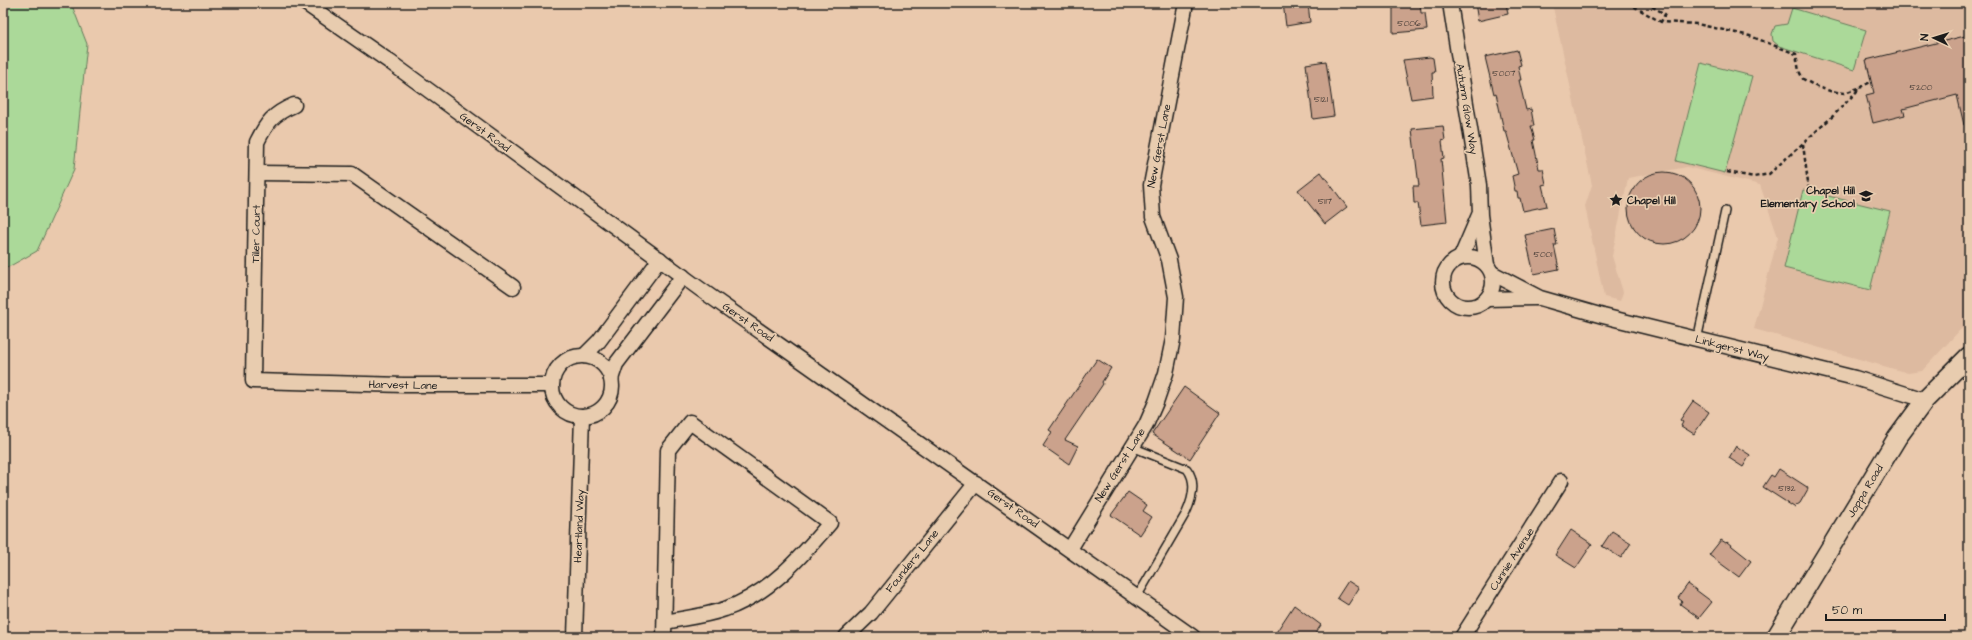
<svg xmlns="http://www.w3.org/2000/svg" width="1972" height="640" font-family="'Architects Daughter',sans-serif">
  <rect width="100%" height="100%" fill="#eac9ad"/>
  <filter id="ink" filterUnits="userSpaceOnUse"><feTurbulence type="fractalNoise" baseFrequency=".025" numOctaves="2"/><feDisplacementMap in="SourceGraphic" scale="8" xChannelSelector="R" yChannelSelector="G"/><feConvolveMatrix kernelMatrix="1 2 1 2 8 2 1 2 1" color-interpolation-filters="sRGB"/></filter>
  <g filter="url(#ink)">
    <path fill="#ddbaa0" d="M1552,3h417v320l-9,7 -38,41 -14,2 -154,-44 24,-92 -18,-52 -73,-18 -59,11 -16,78 11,36 -3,9 -16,-4 -19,-91 7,-21z"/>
    <g fill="#abd999" stroke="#647a5a">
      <path d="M3,3h68l16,41 -13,125 -37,82 -34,19z"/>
      <path d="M1792,8l74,22 -12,40 -75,-24 -6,-5 -1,-7 3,-8 12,-2z"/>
      <path d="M1701,63l51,13 -27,97 -49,-12z"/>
      <path d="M1803,190l87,21 -20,79 -86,-22z"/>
    </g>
    <g fill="#cba28c" stroke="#1c1c1c">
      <path d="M1283,3h25l2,19 -24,4z"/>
      <path d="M1393,3h27l1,10h4l2,17 -34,3z"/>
      <path d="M1475,3h31l2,11 -30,7z"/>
      <path d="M1969,35v89l-5,1 -7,-30 -54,14 2,6 -32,8 -7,-28 8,-2 -8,-33z"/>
      <path d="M1517,50l4,15 -3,1 3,14h-2l7,30 5,-1 3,17h-3l4,14h-2l6,29h4l3,15 -4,1 5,21 -24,5 -3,-13h-2l-1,-7h-2l-3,-15 6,-2 -12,-43h-2l-8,-38 -2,1 -9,-37z"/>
      <path d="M1430,57l3,1 2,14h-3l1,24 -22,3 -8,-39z"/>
      <path d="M1326,61l8,55 -21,3 -7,-55z"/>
      <path d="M1443,126l2,14 -3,1 2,17 -3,1 6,63 -26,3 -3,-22h-4l-1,-17h6l-7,-57z"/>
      <path d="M1321,172l26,35 -22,17 -27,-34z"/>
      <circle cx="1664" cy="208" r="36"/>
      <path d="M1554,229l3,16h-3l5,24 -25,5 -9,-39z"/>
      <path d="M1097,359l14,9 -9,14 1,2 -38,56 13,6 -9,18 -26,-18 9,-14 -3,-2z"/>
      <path d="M1184,387l36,26 -30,46 -38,-25z"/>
      <path d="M1693,401l16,11 -15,22 -13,-8 2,-4 -3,-2z"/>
      <path d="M1736,446l14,9 -7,12 -14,-9z"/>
      <path d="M1779,469l28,18 1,2 -8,14 -6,4 -31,-20 8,-12 3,2z"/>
      <path d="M1128,492l19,13 -4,6 9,6 -12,18 -29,-20z"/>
      <path d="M1571,530l21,14 -16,24 -21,-13z"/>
      <path d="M1612,531l19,12 -10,15 -19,-12z"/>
      <path d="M1721,540l5,3 1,-1 24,19 -12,16 -30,-22z"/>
      <path d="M1348,581l11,7 -11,17 -11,-7z"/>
      <path d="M1688,584l24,18 -13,16 -19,-14 2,-3 -4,-3z"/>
      <path d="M1294,605l27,20 -8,12h-40z"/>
    </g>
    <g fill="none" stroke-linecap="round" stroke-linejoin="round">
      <g stroke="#1c1c1c" stroke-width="10">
        <g id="service">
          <path d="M1697,340l28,-129"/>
          <path d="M1132,447l55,22c10,13 5,31 -1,44l-49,84"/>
        </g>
      </g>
      <g stroke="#1c1c1c" stroke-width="17">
        <g id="minor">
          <path d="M305,3l85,59 310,227 493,348"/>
          <path d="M1450,3l29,182 1,30 7,50"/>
          <path d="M294,105c-21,9 -27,17 -37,37l-4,239 151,4h148"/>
          <path d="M257,173l95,1 161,113"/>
          <circle cx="1468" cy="282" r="25"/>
          <path d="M1461,257l18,-42"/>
          <path d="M1492,273l48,25 63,18 252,62 70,22"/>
          <path d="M1487,299l50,-1"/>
          <path d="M584,356l15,-15 61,-82"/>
          <circle cx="582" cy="386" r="30"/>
          <path d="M611,379l5,-15 67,-88"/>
          <path d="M1070,549l76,-124 10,-23 10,-29 7,-34 3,-42 -7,-37 -16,-43 -2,-32 35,-182"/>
          <path d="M575,637l7,-221"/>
          <path d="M664,637l4,-187 22,-28 140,101c-29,34 -61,71 -105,86 -19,7 -41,9 -60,13"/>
          <path d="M846,637l25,-24 105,-130"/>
          <path d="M1462,637l99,-156"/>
        </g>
      </g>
      <g stroke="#1c1c1c" stroke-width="21">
        <path id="tertiary" d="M1776,637l121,-199 28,-38 44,-44"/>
      </g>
      <g stroke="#1c1c1c" stroke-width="2.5" stroke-dasharray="4 3" stroke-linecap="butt">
        <path d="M1628,3l33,19 36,2 53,12 46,18 3,17 4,8 14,8 13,4 14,2 18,-6"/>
        <path d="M1646,3l19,11 -4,8"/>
        <path d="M1803,144l6,47"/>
        <path d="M1727,172l27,5 15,-3 64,-58 29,-30 9,-4"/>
      </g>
      <use href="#service" stroke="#e8ccaf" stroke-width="7"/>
      <use href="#minor" stroke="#e8ccaf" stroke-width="14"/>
      <use href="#tertiary" stroke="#e8ccaf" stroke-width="18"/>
    </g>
  </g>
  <defs>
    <g id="school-bare" transform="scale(1.08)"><path d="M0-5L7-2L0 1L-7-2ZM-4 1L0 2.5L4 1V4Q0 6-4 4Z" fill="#1c1c1c" stroke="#e8ccaf" stroke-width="2.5" paint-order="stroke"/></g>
    <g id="sight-bare" transform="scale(1.08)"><path d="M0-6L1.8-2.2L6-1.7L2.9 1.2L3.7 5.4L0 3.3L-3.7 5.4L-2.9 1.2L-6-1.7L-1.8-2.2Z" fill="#1c1c1c" stroke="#e8ccaf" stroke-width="2.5" paint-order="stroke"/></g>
  </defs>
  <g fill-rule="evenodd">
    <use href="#school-bare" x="1866" y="196"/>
    <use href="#sight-bare" x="1616" y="200"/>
  </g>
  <g text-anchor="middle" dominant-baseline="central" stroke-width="3.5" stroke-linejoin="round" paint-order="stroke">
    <g font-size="9" fill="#483e38">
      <text x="1409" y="23">5006</text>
      <text x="1504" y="73">5007</text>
      <text x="1921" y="87">5200</text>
      <text x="1321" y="99">5121</text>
      <text x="1325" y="201">5117</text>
      <text x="1543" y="254">5001</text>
      <text x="1787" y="488">5132</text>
    </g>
    <g font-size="11" fill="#1c1c1c" stroke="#e8ccaf">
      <text transform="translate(1467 109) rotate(81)">Autumn Glow Way</text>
      <text transform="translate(485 132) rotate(36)">Gerst Road</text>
      <text transform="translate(1159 146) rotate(-79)">New Gerst Lane</text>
      <text transform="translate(256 234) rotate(-89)">Tiller Court</text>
      <text transform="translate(748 322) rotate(35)">Gerst Road</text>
      <text transform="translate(1732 348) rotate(14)">Linkgerst Way</text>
      <text transform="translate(403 385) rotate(1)">Harvest Lane</text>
      <text transform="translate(1120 465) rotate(-58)">New Gerst Lane</text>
      <text transform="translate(1865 491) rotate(-59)">Joppa Road</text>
      <text transform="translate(1013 508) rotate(35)">Gerst Road</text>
      <text transform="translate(579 526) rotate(-88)">Heartland Way</text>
      <text transform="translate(1512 559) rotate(-57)">Cunnie Avenue</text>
      <text transform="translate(912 561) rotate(-51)">Founders Lane</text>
    </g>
    <g font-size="11" font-weight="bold" fill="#1c1c1c" stroke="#e8ccaf" text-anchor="end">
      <text x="1855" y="190">Chapel Hill<tspan x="1855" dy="13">Elementary School</tspan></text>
      <text x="1627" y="200" text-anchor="start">Chapel Hill</text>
    </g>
  </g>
  <rect width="1972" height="640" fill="none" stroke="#e8ccaf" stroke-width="16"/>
  <rect x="8" y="8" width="1956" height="624" fill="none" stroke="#1c1c1c" stroke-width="1.5" filter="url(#ink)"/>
  <g transform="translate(1934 38) rotate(274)" stroke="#e8ccaf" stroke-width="3" paint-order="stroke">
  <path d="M0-3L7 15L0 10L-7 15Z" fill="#1c1c1c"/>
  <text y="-6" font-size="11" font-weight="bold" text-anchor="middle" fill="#1c1c1c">N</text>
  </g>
  <path d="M1826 614v6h119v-6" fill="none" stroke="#1c1c1c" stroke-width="2"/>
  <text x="1832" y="614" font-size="12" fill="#1c1c1c" stroke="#e8ccaf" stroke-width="3" paint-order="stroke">50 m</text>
</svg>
